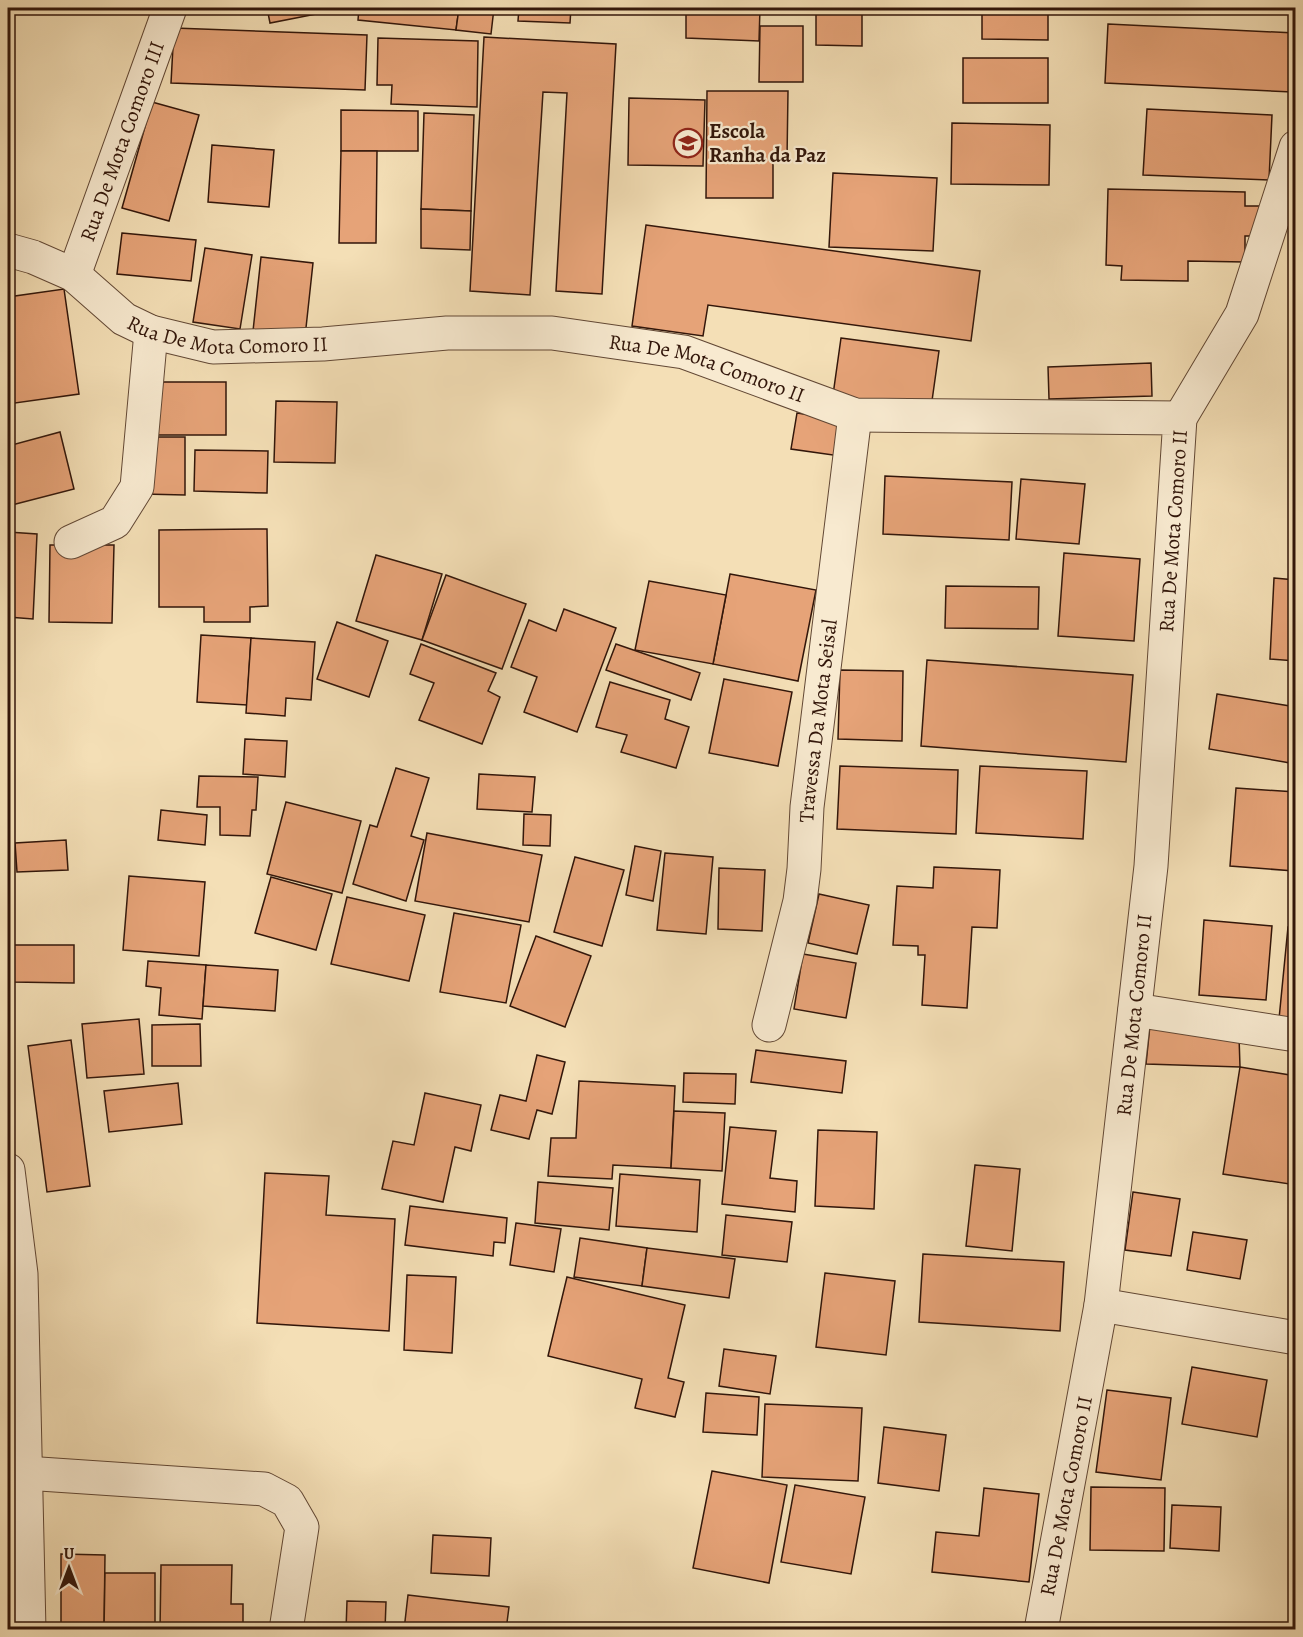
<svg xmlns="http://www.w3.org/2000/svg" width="1303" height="1637" font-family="Alegreya,serif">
  <rect width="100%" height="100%" fill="#f4dfb6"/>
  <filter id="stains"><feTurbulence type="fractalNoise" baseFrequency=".00333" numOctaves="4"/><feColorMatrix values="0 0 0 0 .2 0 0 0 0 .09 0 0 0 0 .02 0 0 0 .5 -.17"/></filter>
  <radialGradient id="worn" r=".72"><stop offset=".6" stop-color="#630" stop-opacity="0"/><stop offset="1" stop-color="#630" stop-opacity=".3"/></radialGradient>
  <g fill="#e6a378" stroke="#32160a" stroke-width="1.5">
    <path d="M267,8h70v2l-67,13z"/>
    <path d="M359,8h100l-3,22 -98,-10z"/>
    <path d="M459,8h35l-3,26 -35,-4z"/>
    <path d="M519,8h52l-1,15 -52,-2z"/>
    <path d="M686,8h74l-1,33 -73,-3z"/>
    <path d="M816,8l46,1v37l-46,-1z"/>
    <path d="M982,8h66v32l-66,-1z"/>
    <path d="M1122,8h90v4l-90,-2z"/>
    <path d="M1108,24l187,9 -3,59 -187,-9z"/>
    <path d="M760,26h43v56h-44z"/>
    <path d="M174,28l193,7 -2,55 -194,-7z"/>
    <path d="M484,37l132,7 -14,250 -46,-3 11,-198 -24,-1 -13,203 -60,-4z"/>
    <path d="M378,38l100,3 -1,66 -86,-3 1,-19h-15z"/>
    <rect x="963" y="58" width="85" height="45"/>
    <path d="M707,91h81l-1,69h-14v38h-67z"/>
    <path d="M629,98l76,2 -2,66 -75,-1z"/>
    <path d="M152,102l47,13 -30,106 -47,-13z"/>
    <path d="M1147,109l125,6 -3,65 -126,-5z"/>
    <path d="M341,110l77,1v40h-77z"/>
    <path d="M424,113l50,2 -3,96 -50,-2z"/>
    <path d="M952,123l98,2 -1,60 -98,-1z"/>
    <path d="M212,145l62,5 -5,57 -61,-5z"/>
    <path d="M341,151h36l-1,92h-37z"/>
    <path d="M833,173l104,5 -4,73 -104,-4z"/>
    <path d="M1108,189l137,3v14h16v30h-16v26l-57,-1v20l-67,-1 1,-14 -16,-1z"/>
    <path d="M421,209l50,2 -1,39 -49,-2z"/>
    <path d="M646,225l334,46 -9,70 -263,-36 -5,31 -71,-10z"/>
    <path d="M122,233l74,7 -5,41 -74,-7z"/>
    <path d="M205,248l47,7 -12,74 -47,-7z"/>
    <path d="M261,257l52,6 -8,74 -52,-6z"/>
    <path d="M64,289l15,105 -71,10v-107z"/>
    <path d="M841,338l98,13 -9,64 -98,-13z"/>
    <path d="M1151,363l1,33 -103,3 -1,-32z"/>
    <rect x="147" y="382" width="79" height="53"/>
    <path d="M276,401l61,1 -2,61 -61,-1z"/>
    <path d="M797,413l55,8 -5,36 -56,-8z"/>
    <path d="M60,432l14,57 -66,17v-60z"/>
    <path d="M144,437h41v58l-42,-1z"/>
    <path d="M195,450l73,1 -1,42 -73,-2z"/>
    <path d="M885,476l127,6 -3,58 -126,-6z"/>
    <path d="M1021,479l64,5 -6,60 -63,-5z"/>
    <path d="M267,529l1,77 -18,1v15h-46v-15h-45v-77z"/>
    <path d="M8,532l29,2 -4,85 -25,-2z"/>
    <path d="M50,545h64l-2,78 -63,-1z"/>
    <path d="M1064,553l76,6 -6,82 -76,-5z"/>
    <path d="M376,555l66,19 -20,66 -66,-19z"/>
    <path d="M730,574l86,16 -18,91 -85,-17z"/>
    <path d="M446,575l80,29 -24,65 -80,-29z"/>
    <path d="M1274,578l22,2v81l-26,-2z"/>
    <path d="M649,581l77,14 -13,69 -78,-14z"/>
    <path d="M946,586l93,1 -1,42 -93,-1z"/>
    <path d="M564,609l52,19 -39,104 -53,-20 13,-35 -26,-10 18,-47 27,11z"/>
    <path d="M337,622l51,19 -19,56 -52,-18z"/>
    <path d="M201,635l50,3 -4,67 -50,-3z"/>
    <path d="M251,638l64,4 -4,58 -25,-2 -1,18 -39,-3z"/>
    <path d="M421,644l75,29 -8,18 12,6 -18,47 -63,-24 15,-37 -24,-9z"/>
    <path d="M616,644l84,29 -9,27 -85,-30z"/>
    <path d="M927,660l206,15 -7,87 -205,-16z"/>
    <path d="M840,670l63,1 -1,70 -64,-2z"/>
    <path d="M724,679l68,13 -14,74 -69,-13z"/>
    <path d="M610,682l60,18 -5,19 24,8 -13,41 -55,-16 6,-17 -31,-8z"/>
    <path d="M1217,694l79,13v57l-87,-15z"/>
    <path d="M245,739l42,2 -2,36 -42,-3z"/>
    <path d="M840,766l118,4 -2,64 -119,-5z"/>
    <path d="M980,766l107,5 -4,68 -107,-6z"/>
    <path d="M396,768l33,10 -18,58 13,4 -18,61 -53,-17 17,-59 7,2z"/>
    <path d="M479,774l56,3 -3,35 -55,-3z"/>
    <path d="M199,776l59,1 -2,33h-4l-2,26 -30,-1v-28h-23z"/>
    <path d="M1236,788l60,4 -2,79 -64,-5z"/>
    <path d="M286,802l75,19 -19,72 -75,-19z"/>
    <path d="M161,810l46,5 -2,30 -47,-5z"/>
    <path d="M524,814l27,1 -1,31 -27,-1z"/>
    <path d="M427,833l115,22 -13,67 -114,-21z"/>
    <path d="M66,840l2,30 -51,2 -2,-29z"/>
    <path d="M635,846l26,5 -8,50 -27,-6z"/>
    <path d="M665,853l48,4 -7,77 -49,-4z"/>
    <path d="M575,857l49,13 -22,76 -48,-14z"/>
    <path d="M934,867l66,3 -3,58 -25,-1 -5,81 -45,-3 3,-50h-7v-9l-25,-1 4,-59 36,2z"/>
    <path d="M719,868l46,2 -3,61 -44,-2z"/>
    <path d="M129,876l76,6 -6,74 -76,-6z"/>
    <path d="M271,877l61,17 -16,56 -61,-17z"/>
    <path d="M819,894l50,11 -12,49 -49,-11z"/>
    <path d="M347,897l78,18 -16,66 -78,-17z"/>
    <path d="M454,913l67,12 -15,78 -66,-11z"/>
    <path d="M1204,920l68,6 -6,74 -67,-5z"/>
    <path d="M1288,927l8,1v93l-17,-2z"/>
    <path d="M536,936l55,20 -26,71 -55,-21z"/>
    <path d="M12,945h62v38l-62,-1z"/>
    <path d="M803,954l53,9 -10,55 -52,-9z"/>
    <path d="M148,961l58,4 -4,54 -43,-4 2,-27 -15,-2z"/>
    <path d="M206,965l72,5 -3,41 -72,-5z"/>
    <path d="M139,1019l5,55 -57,4 -5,-54z"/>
    <path d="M200,1024l1,42h-49v-41z"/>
    <path d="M1150,1025l89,11 1,31 -94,-3z"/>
    <path d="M71,1040l19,146 -43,6 -19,-146z"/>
    <path d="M756,1050l90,11 -4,32 -91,-11z"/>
    <path d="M537,1055l28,7 -13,52 -15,-4 -8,29 -38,-9 9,-35 26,6z"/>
    <path d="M1240,1067l56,9v109l-73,-11z"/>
    <path d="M684,1073l52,1 -1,30 -52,-2z"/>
    <path d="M579,1081l96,5 -4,82 -58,-3 -1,14 -64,-3 3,-38h25z"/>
    <path d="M178,1083l4,41 -73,8 -5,-41z"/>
    <path d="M425,1093l56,12 -10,46 -16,-4 -12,55 -61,-13 11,-48 21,4z"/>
    <path d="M674,1111l51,2 -3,58 -51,-3z"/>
    <path d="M730,1127l46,4 -6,47 27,3 -2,31 -73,-8z"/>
    <path d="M818,1130l59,2 -3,77 -59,-3z"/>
    <path d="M975,1165l45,4 -8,82 -46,-5z"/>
    <path d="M265,1173l64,3 -3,39 69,4 -6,112 -132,-8z"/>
    <path d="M620,1174l80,6 -3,52 -81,-6z"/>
    <path d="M538,1182l75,6 -4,42 -74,-7z"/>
    <path d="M1133,1192l47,7 -9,57 -46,-6z"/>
    <path d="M410,1206l97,12 -2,25 -11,-1 -1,14 -88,-11z"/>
    <path d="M726,1215l66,7 -5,40 -65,-7z"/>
    <path d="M516,1223l45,6 -7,43 -44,-7z"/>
    <path d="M1193,1232l54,8 -7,39 -53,-9z"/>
    <path d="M580,1238l67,10 -5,38 -68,-9z"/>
    <path d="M647,1248l88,11 -6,39 -87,-12z"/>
    <path d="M923,1254l141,8 -4,69 -141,-9z"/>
    <path d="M825,1273l70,8 -9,74 -70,-8z"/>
    <path d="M407,1275l49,2 -4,76 -48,-3z"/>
    <path d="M567,1277l118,28 -17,73 16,4 -9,35 -40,-9 7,-29 -94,-23z"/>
    <path d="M724,1349l52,7 -6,38 -51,-8z"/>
    <path d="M1192,1367l75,13 -10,57 -75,-13z"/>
    <path d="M1107,1390l64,8 -10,82 -65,-8z"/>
    <path d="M706,1393l53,4 -2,38 -54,-3z"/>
    <path d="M765,1404l97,4 -4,73 -96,-4z"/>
    <path d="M884,1427l62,8 -7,56 -61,-8z"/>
    <path d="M712,1471l75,14 -18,98 -76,-15z"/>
    <path d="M795,1485l70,12 -14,77 -70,-12z"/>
    <path d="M1091,1487l74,1 -1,63 -74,-1z"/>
    <path d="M984,1488l55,6 -10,88 -97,-10 4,-40 43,4z"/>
    <path d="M1172,1505l49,2 -2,44 -49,-3z"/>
    <path d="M433,1535l58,3 -2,38 -58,-3z"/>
    <path d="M61,1554l44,1 -1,75h-43z"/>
    <path d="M161,1565h71l-1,39h12v26h-83z"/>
    <path d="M105,1573h50v57h-51z"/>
    <path d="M408,1595l101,12 -3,23h-102z"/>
    <path d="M347,1601l39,1 -1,28h-39z"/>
  </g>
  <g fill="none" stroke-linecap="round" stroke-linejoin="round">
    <g stroke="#624835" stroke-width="35">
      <g id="minor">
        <path id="s1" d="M8,250l25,7 41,18 50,44 27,13 62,15 110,-3 124,-11h105l132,19 171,63 325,3 -29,448 -50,439 -60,325"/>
        <path id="s2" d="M74,275l96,-267"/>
        <path d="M1180,418l62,-104 54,-167"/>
        <path d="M71,542l44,-20 22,-35 14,-155"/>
        <path d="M1135,1010l161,25"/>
        <path id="s3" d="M769,1025l31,-124 4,-32 3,-62 48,-392"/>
        <path d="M8,1170l13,104 8,356"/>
        <path d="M1101,1305l195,33"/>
        <path d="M25,1473l239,16 23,12 15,26 -16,103"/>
      </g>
    </g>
    <use href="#minor" stroke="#f8ead0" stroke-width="33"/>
  </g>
  <defs>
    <g id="school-ring" transform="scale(1.5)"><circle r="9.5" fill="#f8ead0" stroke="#8f2418" stroke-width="1.5"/><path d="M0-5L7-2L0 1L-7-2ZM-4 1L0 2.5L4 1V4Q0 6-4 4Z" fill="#8f2418"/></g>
  </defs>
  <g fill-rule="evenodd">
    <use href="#school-ring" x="688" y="143"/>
  </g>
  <g text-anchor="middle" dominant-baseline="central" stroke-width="4.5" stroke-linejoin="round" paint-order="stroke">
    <g font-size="21" font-weight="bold" fill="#32160a" stroke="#f8ead0" text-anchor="start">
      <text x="709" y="131">Escola<tspan x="709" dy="24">Ranha da Paz</tspan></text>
    </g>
    <g font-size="21" fill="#32160a" stroke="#f8ead0">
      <text stroke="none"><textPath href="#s2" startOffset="142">Rua De Mota Comoro III</textPath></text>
      <text stroke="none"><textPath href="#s1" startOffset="244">Rua De Mota Comoro II</textPath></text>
      <text stroke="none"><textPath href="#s1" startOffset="730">Rua De Mota Comoro II</textPath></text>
      <text transform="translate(1173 531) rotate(-86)">Rua De Mota Comoro II</text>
      <text stroke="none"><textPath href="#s3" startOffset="309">Travessa Da Mota Seisal</textPath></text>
      <text transform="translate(1134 1015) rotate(-84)">Rua De Mota Comoro II</text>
      <text transform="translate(1066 1496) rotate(-79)">Rua De Mota Comoro II</text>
    </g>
  </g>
  <rect width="1303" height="1637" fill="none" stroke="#f4dfb6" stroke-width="30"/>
  <rect x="9" y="9" width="1285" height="1619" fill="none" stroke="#32160a" stroke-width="3"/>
  <rect x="15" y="15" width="1273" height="1607" fill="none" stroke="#32160a" stroke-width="1.5"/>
  <g transform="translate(69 1568)" stroke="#f8ead0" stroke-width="4.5" paint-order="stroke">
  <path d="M0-4.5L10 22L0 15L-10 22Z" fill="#32160a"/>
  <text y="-9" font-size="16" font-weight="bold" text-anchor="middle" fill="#32160a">U</text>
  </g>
  <rect width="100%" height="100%" filter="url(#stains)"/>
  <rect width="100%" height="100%" fill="url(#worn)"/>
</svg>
